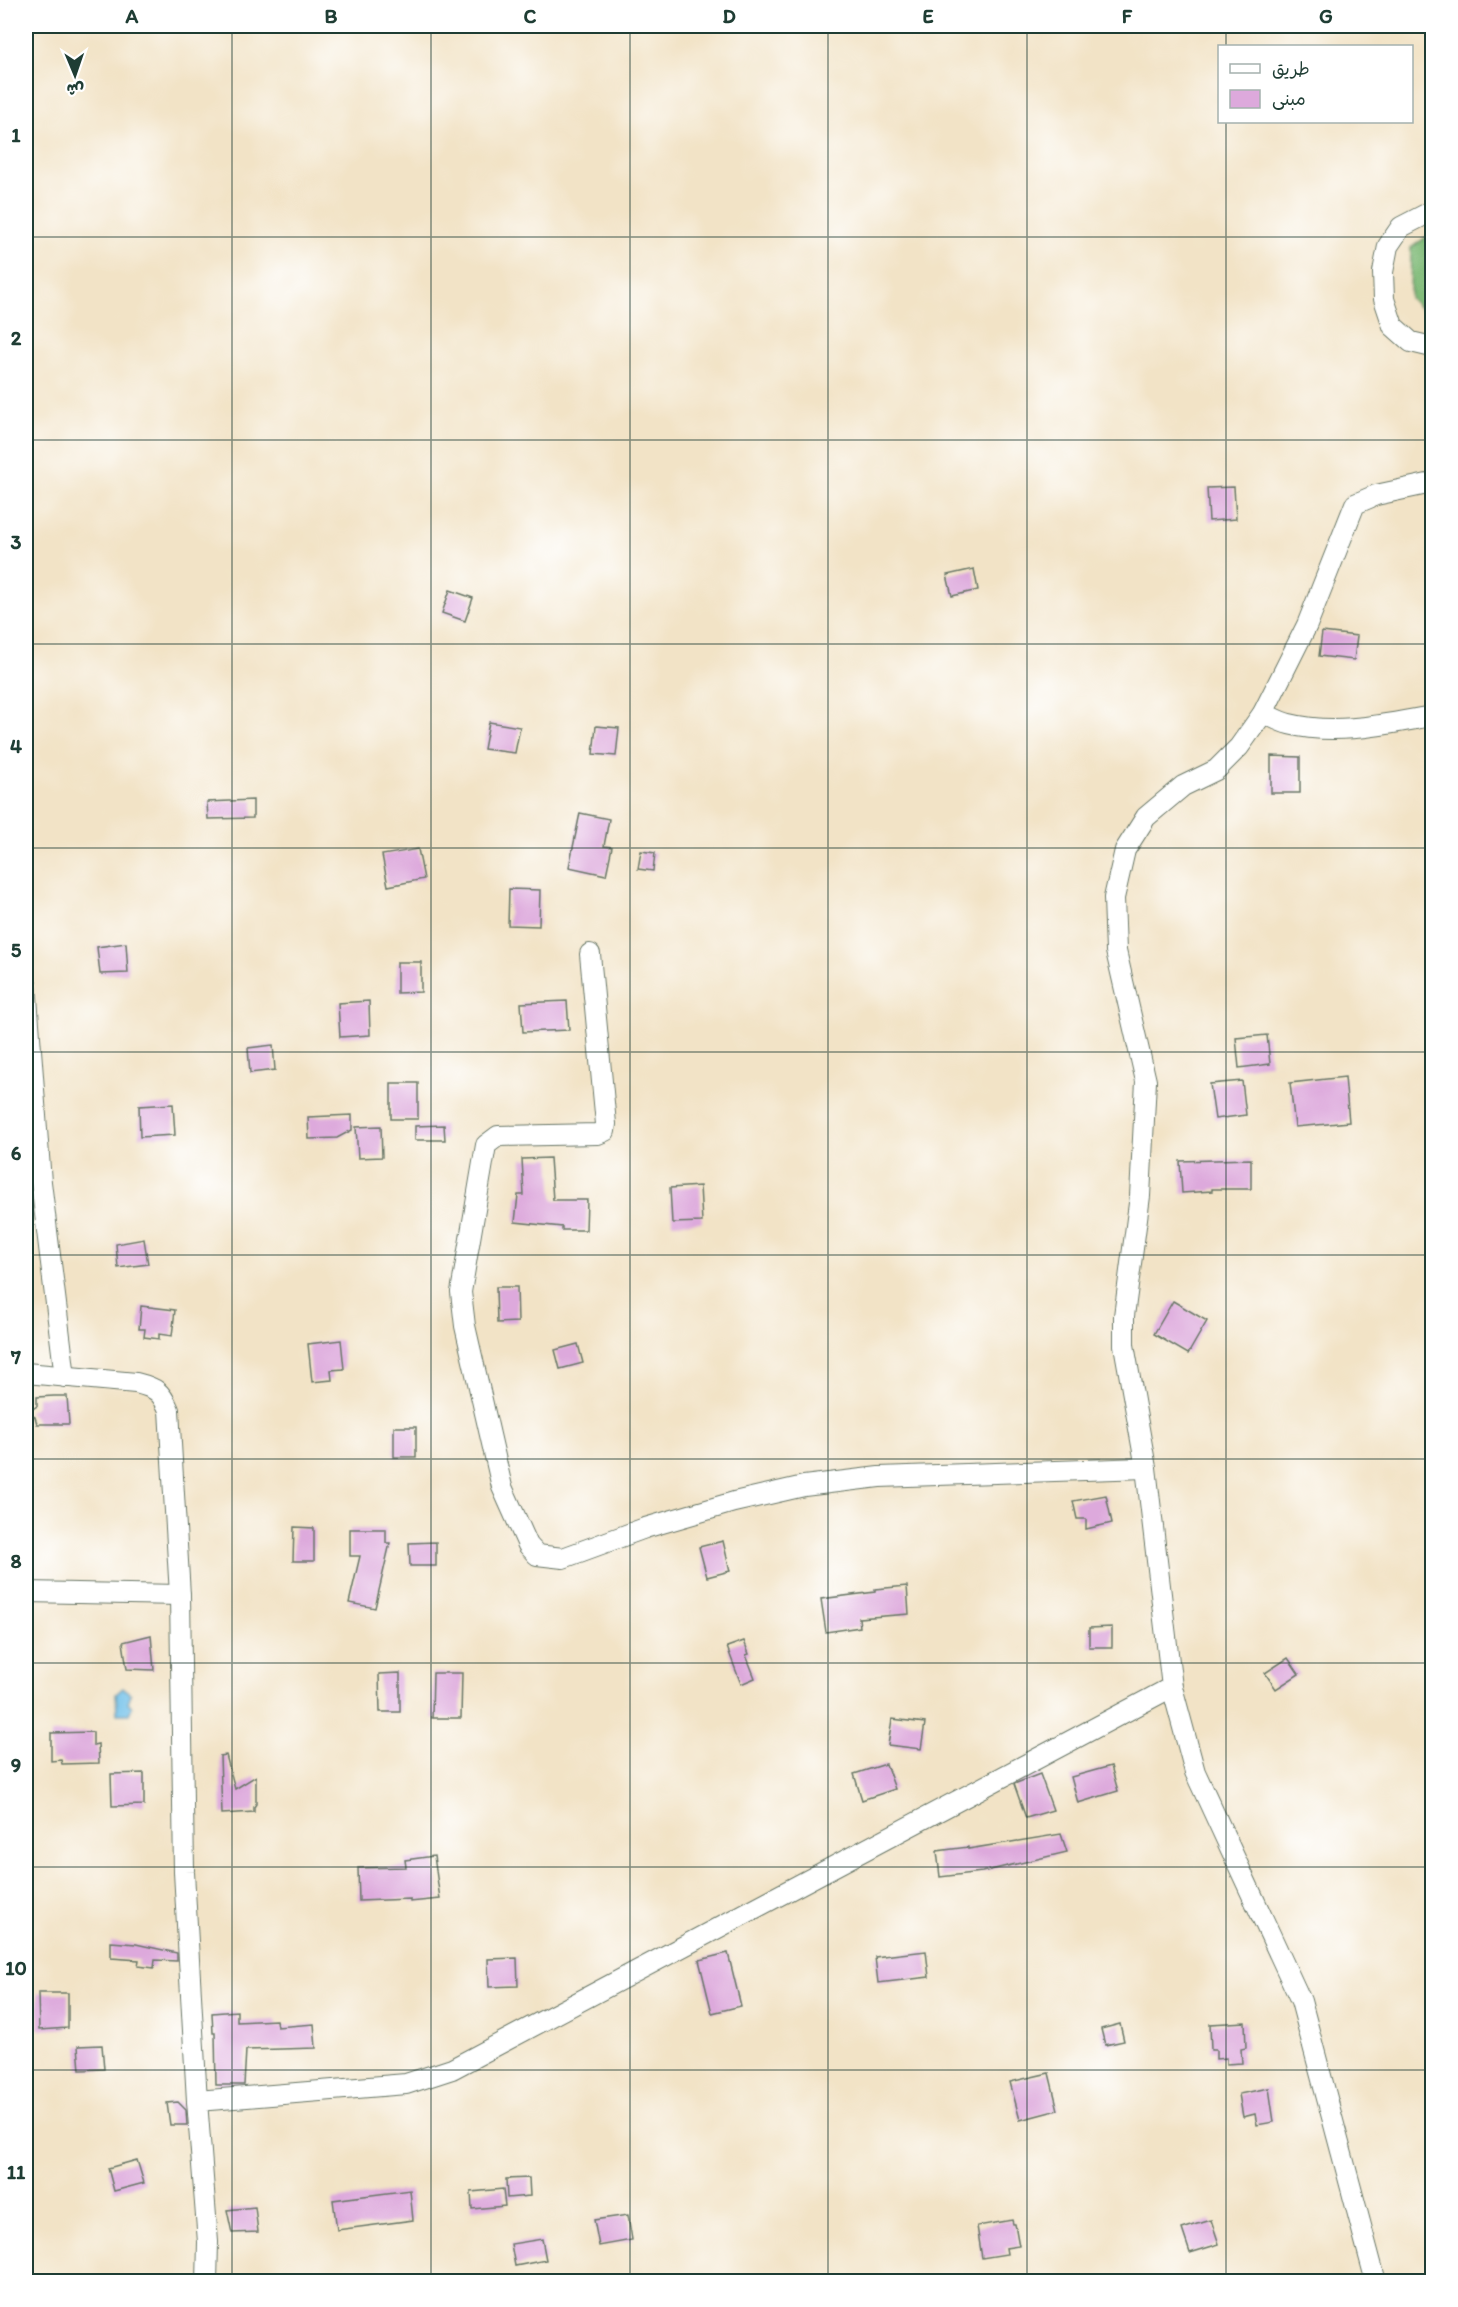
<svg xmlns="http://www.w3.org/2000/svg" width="1458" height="2307" font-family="Itim,'Playpen Sans Arabic',sans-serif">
  <rect width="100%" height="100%" fill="#fff"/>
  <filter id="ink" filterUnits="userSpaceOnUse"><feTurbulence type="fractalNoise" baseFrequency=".0167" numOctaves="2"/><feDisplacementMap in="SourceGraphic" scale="12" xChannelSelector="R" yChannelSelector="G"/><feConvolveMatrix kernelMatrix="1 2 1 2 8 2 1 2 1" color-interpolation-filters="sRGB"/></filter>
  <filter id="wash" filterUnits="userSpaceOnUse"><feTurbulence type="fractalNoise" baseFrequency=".008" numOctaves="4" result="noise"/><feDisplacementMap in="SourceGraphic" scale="24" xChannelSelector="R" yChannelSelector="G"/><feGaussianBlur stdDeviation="1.35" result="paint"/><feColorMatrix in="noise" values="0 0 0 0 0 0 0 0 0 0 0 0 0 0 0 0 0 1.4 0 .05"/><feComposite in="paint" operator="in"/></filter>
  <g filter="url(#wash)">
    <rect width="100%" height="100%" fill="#f2e3c6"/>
    <path fill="#82bc7a" stroke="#507c57" stroke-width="1.5" d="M1432,233v88l-22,-23 1,-50z"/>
    <path fill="#6cbee8" stroke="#467e8e" stroke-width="1.5" d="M123,1688l8,6 -3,8 4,5 -3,7h-12l-1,-20z"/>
    <g id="blocks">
      <g fill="#dda9dc">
        <path d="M1234,487l2,32 -27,2 -2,-33z"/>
        <path d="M974,569l4,21 -26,6 -5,-21z"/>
        <path d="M450,590l23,8 -8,23 -23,-8z"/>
        <path d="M1322,632l35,4 -3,24 -35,-4z"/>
        <path d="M489,722l31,5 -5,26 -31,-4z"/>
        <path d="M596,726l23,2 -3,28 -23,-2z"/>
        <path d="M1271,756l29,1v36h-29z"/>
        <path d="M253,800v18l-45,1 -1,-17z"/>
        <path d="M580,813l29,6 -5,27 8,1 -6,28 -37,-8z"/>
        <path d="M418,849l6,30 -36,7 -6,-31z"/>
        <path d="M641,851l14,2 -2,18 -15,-2z"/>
        <path d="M509,889l31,1 -1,36 -31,-1z"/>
        <path d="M126,943l2,30 -28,1 -3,-27z"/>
        <path d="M397,962h24v30l-24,1z"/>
        <path d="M369,1001l1,34 -30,2 -2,-34z"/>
        <path d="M567,1001l2,29 -46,2 -2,-29z"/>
        <path d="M1267,1035l3,29 -31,4 -3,-30z"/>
        <path d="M273,1045l2,25 -25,3 -2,-25z"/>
        <path d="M1345,1077l4,45 -54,5 -5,-44z"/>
        <path d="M1242,1081l4,34 -31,4 -5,-35z"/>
        <rect x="391" y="1083" width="27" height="36"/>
        <path d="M173,1104l2,31 -35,2 -1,-31z"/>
        <path d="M352,1115v15l-15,8 -28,1 -1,-22z"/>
        <path d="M444,1125l1,15h-30v-14z"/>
        <path d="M381,1126l1,31 -24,1 -2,-31z"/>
        <path d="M550,1158l3,42h34l-1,30h-24v-3l-47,-5 3,-27h6l-2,-36z"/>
        <path d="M1251,1159v30h-39v2l-30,2 -2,-32z"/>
        <path d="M700,1186l2,36 -30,1 -2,-35z"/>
        <path d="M144,1239l4,25 -30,4 -2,-24z"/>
        <path d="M496,1287h21l1,35 -21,1z"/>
        <path d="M1173,1301l34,20 -19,33 -34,-20z"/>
        <path d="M141,1306l34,4 -3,26 -13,-2v5l-15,-2 1,-8h-6z"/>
        <path d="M341,1340l3,29 -13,1 1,10 -20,2 -4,-38z"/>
        <path d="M578,1344l5,19 -23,6 -5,-19z"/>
        <path d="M54,1396h13l2,28h-32l-2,-7 -7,-5 9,-6v-9z"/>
        <rect x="394" y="1427" width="22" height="30"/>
        <path d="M1106,1495l6,28 -26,6v-10h-9l-4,-18z"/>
        <path d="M294,1527l20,1v33h-21z"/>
        <path d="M350,1529h36v14h4l-15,65 -26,-5 11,-47h-10z"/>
        <path d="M723,1541l7,30 -23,6 -8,-30z"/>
        <path d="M436,1542v24h-26l-1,-23z"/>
        <path d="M907,1586l2,28 -50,4 1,9 -34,5 -5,-33 54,-7v-3z"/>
        <path d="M1112,1627v20h-23v-19z"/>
        <path d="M151,1635l3,35 -27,-1 -4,-27z"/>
        <path d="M744,1641l5,13 -3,1 9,23 -14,6 -14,-37z"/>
        <path d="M1288,1658l11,16 -23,15 -11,-16z"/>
        <path d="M400,1673v39h-20l-1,-38z"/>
        <path d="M433,1673h29l-1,45h-29z"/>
        <path d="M892,1719l33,4 -4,26 -33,-4z"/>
        <path d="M93,1732v13l5,-1 1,19 -37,1 -1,-4 -10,1v-28z"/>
        <path d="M226,1755l9,34 21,-13v28l-2,3v5l-32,2 -2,-58z"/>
        <path d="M886,1764l9,25 -33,11 -8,-26z"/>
        <path d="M1111,1766l7,25 -40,12 -7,-26z"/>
        <path d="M144,1773v32l-32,1 -1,-32z"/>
        <path d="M1040,1774l13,36 -27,8 -12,-34z"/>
        <path d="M1061,1834l6,18 -85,20 -42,5 -3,-26 31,-4v2z"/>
        <path d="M434,1856l6,43 -30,3v-3l-51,2 -1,-33 48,-1 -1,-7z"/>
        <path d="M111,1942l25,2 41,9v8l-22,-1 -1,8 -16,-2 1,-6 -28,-2z"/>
        <path d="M926,1951l3,26 -51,6 -3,-26z"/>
        <path d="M728,1953l13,53 -29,7 -13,-53z"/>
        <path d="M517,1958l1,28 -29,1 -1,-28z"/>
        <path d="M38,1993h30v35l-29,2z"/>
        <path d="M237,2011v11l39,-2 1,7 37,-3 2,24 -70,2 -2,35h-28l-1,-52h-2l-1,-20z"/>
        <path d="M1245,2022l1,26 -5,1 1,14 -16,1v-6l-10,1v-9h-5l-1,-26z"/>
        <path d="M1120,2024l4,17 -19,4 -4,-16z"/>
        <path d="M102,2045l2,24 -24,1 -2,-24z"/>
        <path d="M1049,2073l9,37 -38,10 -10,-38z"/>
        <path d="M1269,2088l5,34 -17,3 -2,-11 -12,3 -4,-23z"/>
        <path d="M178,2102l8,8 1,15h-17l-3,-22z"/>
        <path d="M137,2160l7,23 -30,8 -6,-23z"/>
        <path d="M529,2178l1,18 -23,2 -1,-19z"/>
        <path d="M503,2189l2,17 -33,3 -1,-17z"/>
        <path d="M410,2190l3,30 -76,10 -4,-30z"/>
        <path d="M255,2207l3,25 -26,1 -5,-23z"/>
        <path d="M628,2215l4,25 -33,6 -5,-26z"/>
        <path d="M1012,2220l1,4h2l4,22 -13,2 1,6 -25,4 -5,-32z"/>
        <path d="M1211,2220l8,24 -29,9 -8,-24z"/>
        <path d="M542,2239l4,21 -31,6 -4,-22z"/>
      </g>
    </g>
  </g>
  <g filter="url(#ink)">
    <use href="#blocks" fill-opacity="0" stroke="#697767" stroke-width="1.5"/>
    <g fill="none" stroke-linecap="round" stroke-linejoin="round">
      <g stroke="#697767" stroke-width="22">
        <g id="minor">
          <path d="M1432,211l-31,16 -13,19 -5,26 1,27 9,27 18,16 21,5"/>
          <path d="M1263,713c9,4 17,9 26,11 47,12 97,0 143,-8"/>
          <path d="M590,954l16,170 -1,7 -7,3 -100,2 -12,9 -25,147 4,34 37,161 26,58 9,10 26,3 82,-30 89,-26 70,-16 75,-9 267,-9"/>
          <path d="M26,984l15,198 24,195"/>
          <path d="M26,1373l110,10c20,5 25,8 33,27l11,185 4,277 13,229 11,141 -1,40"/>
          <path d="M26,1592l154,3"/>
          <path d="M197,2101l209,-17 46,-15 720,-382"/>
          <path d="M1376,2282l-75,-281 -106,-229 -23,-85 -26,-219 -22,-123v-29l16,-120 6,-115 -30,-130 -2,-53 11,-48 21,-33 37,-31 33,-16 23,-23 24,-34 44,-88 48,-121 21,-9 56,-12"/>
        </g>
      </g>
      <use href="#minor" stroke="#fff" stroke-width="20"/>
    </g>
  </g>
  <path fill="none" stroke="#1f3d34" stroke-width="1.5" stroke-opacity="0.55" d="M232,26v2256M431,26v2256M630,26v2256M828,26v2256M1027,26v2256M1226,26v20M1226,122v2160M26,237h1406M26,440h1406M26,644h1406M26,848h1406M26,1052h1406M26,1255h1406M26,1459h1406M26,1663h1406M26,1867h1406M26,2070h1406"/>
  <rect width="1458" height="2307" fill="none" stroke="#fff" stroke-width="66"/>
  <rect x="1218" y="45" width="195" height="78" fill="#ffffff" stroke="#a5b1ae" stroke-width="1.5"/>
  <rect x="1230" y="64" width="30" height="9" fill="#ffffff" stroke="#a5b1ae" stroke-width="1.5"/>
  <text x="1272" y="75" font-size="18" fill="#1f3d34">طريق</text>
  <rect x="1230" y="90" width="30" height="18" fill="#dda9dc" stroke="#a5b1ae" stroke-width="1.5"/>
  <text x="1272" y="105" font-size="18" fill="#1f3d34">مبنى</text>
  <g transform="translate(75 75) rotate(178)" stroke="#ffffff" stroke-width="4.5" paint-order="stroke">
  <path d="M0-4.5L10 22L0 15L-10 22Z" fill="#1f3d34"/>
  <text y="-9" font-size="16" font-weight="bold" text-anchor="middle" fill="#1f3d34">ش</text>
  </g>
  <rect x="33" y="33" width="1392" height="2241" fill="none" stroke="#1f3d34" stroke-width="2"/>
  <g font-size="20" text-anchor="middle" font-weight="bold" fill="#1f3d34">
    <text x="132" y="23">A</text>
    <text x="331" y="23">B</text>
    <text x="530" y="23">C</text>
    <text x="729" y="23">D</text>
    <text x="928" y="23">E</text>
    <text x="1127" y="23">F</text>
    <text x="1326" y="23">G</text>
    <text x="16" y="142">1</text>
    <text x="16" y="345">2</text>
    <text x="16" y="549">3</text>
    <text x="16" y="753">4</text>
    <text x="16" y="957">5</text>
    <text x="16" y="1160">6</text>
    <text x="16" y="1364">7</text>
    <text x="16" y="1568">8</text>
    <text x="16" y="1772">9</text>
    <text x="16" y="1975">10</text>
    <text x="16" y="2179">11</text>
  </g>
</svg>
